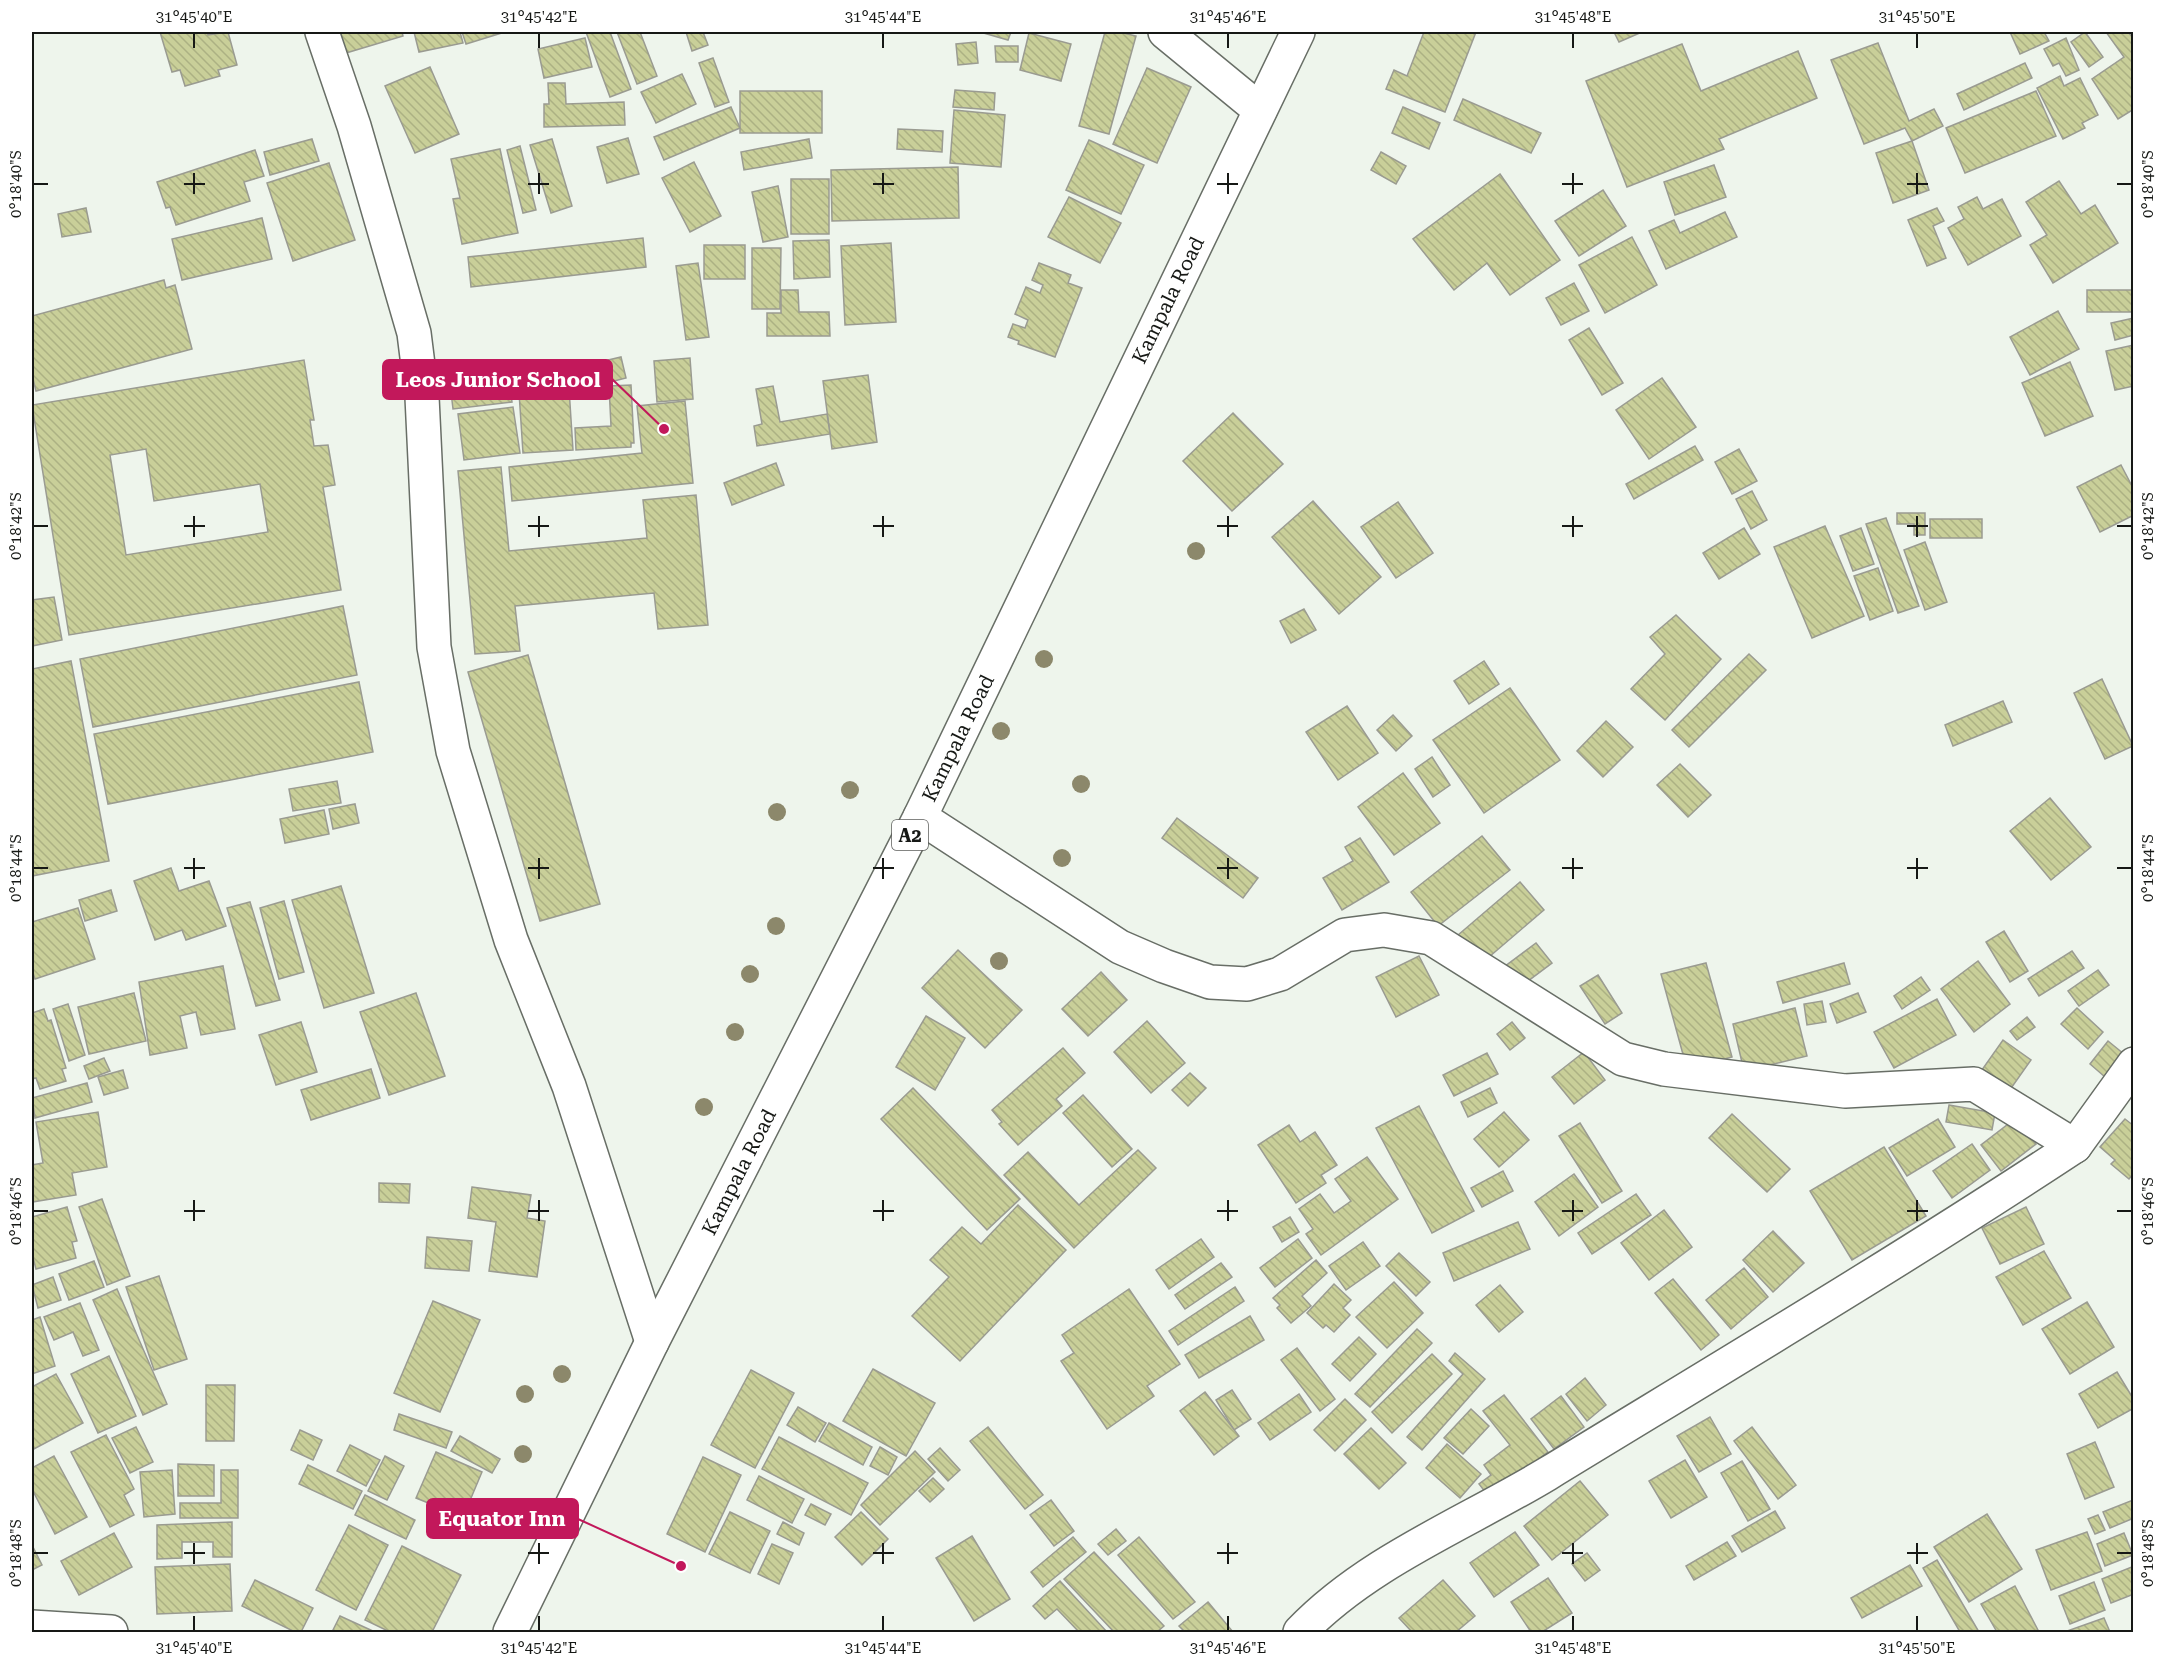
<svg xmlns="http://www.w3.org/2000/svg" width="2165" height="1664" font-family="'Roboto Serif',serif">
  <defs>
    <pattern id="building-back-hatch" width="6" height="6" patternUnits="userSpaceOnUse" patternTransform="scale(1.5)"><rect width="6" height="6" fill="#c9cf99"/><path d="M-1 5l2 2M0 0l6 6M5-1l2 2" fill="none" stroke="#acb183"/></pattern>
  </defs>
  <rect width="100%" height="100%" fill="#eef5ec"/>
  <g fill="url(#building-back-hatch)" stroke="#9a9b91" stroke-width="1.5" fill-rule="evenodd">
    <path d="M160,32h47l1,3 20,-3 9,33 -19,5 2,6 -35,10 -5,-16 -8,2z"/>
    <path d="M340,32h62l1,4 -57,17z"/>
    <path d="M414,32h46l3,11 -44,9z"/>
    <path d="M462,32h43l-39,12z"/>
    <path d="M586,32h24l21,57 -21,8z"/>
    <path d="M617,32h23l17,44 -20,8z"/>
    <path d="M686,32h17l5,13 -16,6z"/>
    <path d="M980,32h31l-3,8z"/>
    <path d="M1105,32h14l17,4 -27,98 -30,-8z"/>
    <path d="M1424,32h52l-31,80 -59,-23 8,-19 13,6z"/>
    <path d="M1614,32h28l-23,10z"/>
    <path d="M2010,32h34l5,9 -29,13z"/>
    <path d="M2085,32l18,25 -14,10 -18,-25z"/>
    <path d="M2106,32h22l6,7v70l-16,10 -26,-40 32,-22z"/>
    <path d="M1029,33l42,11 -10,37 -41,-11z"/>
    <path d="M585,38l7,29 -48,11 -6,-29z"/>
    <path d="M2066,38l13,32 -13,6 -7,-13 -6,3 -9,-17z"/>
    <path d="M976,42l2,21 -20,2 -2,-21z"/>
    <path d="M1878,43l31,78 25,-12 9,17 -31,15 -7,-13 -41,16 -33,-84z"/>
    <path d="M1682,44l19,47 97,-40 19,47 -98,41 5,10 -97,38 -41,-106z"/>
    <path d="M995,46h23v16h-22z"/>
    <path d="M713,58l16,44 -14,5 -16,-44z"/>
    <path d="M2025,63l7,15 -68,32 -7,-16z"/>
    <path d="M430,67l29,67 -44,19 -30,-67z"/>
    <path d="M1147,68l44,19 -34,76 -44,-19z"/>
    <path d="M682,74l14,30 -40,19 -15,-31z"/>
    <path d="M2060,76l4,10 16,-8 18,37 -16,8 3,5 -22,11 -26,-51z"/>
    <path d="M548,83h17l1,21 58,-2 1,23 -81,2v-23h5z"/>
    <path d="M955,90l40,3 -1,17 -41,-3z"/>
    <rect x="740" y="91" width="82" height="42"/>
    <path d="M2036,91l20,45 -91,37 -19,-45z"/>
    <path d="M1463,99l78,34 -10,20 -77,-33z"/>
    <path d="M731,107l9,21 -76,32 -10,-23z"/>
    <path d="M1403,107l37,16 -11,26 -37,-16z"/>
    <path d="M954,110l51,5 -4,52 -51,-4z"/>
    <path d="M898,129l45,2 -1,21 -45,-3z"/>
    <path d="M628,138l11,36 -32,9 -10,-36z"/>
    <path d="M312,139l7,22 -49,14 -6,-23z"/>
    <path d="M552,139l20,67 -21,7 -21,-68z"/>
    <path d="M809,139l3,19 -68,12 -3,-18z"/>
    <path d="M1089,140l55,25 -23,49 -55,-24z"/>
    <path d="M1912,141l17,49 -36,13 -17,-50z"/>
    <path d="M520,146l16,64 -13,3 -16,-63z"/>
    <path d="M500,149l18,84 -56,11 -9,-45 7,-1 -9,-39z"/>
    <path d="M255,150l9,26 -20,6 6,19 -74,24 -6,-18 -4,1 -9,-26z"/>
    <path d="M1381,152l25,14 -10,18 -25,-14z"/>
    <path d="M694,162l27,54 -31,16 -28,-54z"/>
    <path d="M329,163l26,77 -62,21 -26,-78z"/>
    <path d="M1714,165l12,32 -51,18 -11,-33z"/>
    <path d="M958,167l1,51 -127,3 -1,-51z"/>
    <path d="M1500,174l60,86 -50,35 -23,-32 -33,27 -41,-51z"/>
    <rect x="791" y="179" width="38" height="55"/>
    <path d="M2059,181l22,33 14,-9 23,38 -65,40 -23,-38 17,-10 -21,-33z"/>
    <path d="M778,186l10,51 -25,5 -11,-50z"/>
    <path d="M1603,190l23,36 -47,30 -24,-35z"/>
    <path d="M1069,197l52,26 -21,40 -52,-26z"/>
    <path d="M1977,197l6,12 19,-10 19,37 -53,29 -20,-37 16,-9 -6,-12z"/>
    <path d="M86,208l5,24 -29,5 -4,-23z"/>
    <path d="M1937,208l7,13 -11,5 13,32 -19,8 -19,-46z"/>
    <path d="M1725,212l12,25 -71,32 -17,-38 25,-11 6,13z"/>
    <path d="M262,218l10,41 -90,21 -10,-41z"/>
    <path d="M1632,237l25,48 -52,28 -26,-48z"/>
    <path d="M643,238l3,29 -175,20 -3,-30z"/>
    <path d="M829,240l1,37 -36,2 -1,-38z"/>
    <path d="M891,243l5,79 -51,3 -4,-79z"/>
    <rect x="704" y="245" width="41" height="34"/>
    <path d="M752,248h29l-1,61h-28z"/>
    <path d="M698,263l11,74 -23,3 -10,-74z"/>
    <path d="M1039,263l32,12 -3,8 14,5 -27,69 -37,-13 1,-3 -11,-4 5,-13 12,4 3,-8 -13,-6 11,-27 14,6 3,-8 -11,-5z"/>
    <path d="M164,280l2,8 9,-3 17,64 -156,42 -4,-16v-59z"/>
    <path d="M1574,283l15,28 -28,14 -15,-27z"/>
    <path d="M781,290h17l1,22h30l1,24h-63v-23h14z"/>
    <rect x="2087" y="290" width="47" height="22"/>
    <path d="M2058,311l21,38 -49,26 -20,-38z"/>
    <path d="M2134,318v17l-19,5 -4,-17z"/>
    <path d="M1589,328l34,55 -21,12 -33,-55z"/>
    <path d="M2134,345v41l-19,4 -9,-39z"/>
    <path d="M621,357l5,21 -51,13 -5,-22z"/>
    <path d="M690,358l3,41 -36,3 -3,-41z"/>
    <path d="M304,360l10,60h-4l4,26 14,-1 7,40 -12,2 18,103 -272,45 -37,-230zM146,449l8,52 106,-17 8,48 -142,23 -16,-100z"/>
    <path d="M2070,362l23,54 -48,20 -23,-53z"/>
    <path d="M508,369l4,33 -59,7 -4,-34z"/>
    <path d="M568,373l5,77 -50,3 -5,-76z"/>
    <path d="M868,375l9,67 -45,7 -9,-68z"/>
    <path d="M1662,378l34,49 -47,32 -33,-49z"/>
    <path d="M631,385l3,58h-3v4l-55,3 -1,-22 36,-2 -2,-40z"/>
    <path d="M773,386l7,36 47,-8 3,20 -73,12 -3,-20 8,-2 -6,-35z"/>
    <path d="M685,401l8,82 -181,18 -3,-34 133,-14 -5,-47z"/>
    <path d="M513,407l7,46 -56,7 -6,-46z"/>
    <path d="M1233,413l50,51 -51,47 -49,-50z"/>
    <path d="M1695,446l8,14 -69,39 -8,-15z"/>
    <path d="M1739,449l18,32 -25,13 -17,-32z"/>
    <path d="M776,463l8,22 -52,20 -8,-22z"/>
    <path d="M2121,465l13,25v25l-34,17 -23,-45z"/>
    <path d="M501,467l8,84 138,-13 -4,-38 53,-5 12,130 -50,4 -4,-36 -139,13 5,45 -45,3 -17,-183z"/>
    <path d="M1752,491l15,29 -16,9 -15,-30z"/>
    <path d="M1313,501l68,76 -42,37 -67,-77z"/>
    <path d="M1398,502l35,51 -37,25 -35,-51z"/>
    <path d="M1897,513h28v22h-11v-11h-17z"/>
    <path d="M1886,518l33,88 -21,7 -32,-89z"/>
    <rect x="1930" y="519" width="52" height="19"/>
    <path d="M1825,526l39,90 -52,22 -38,-91z"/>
    <path d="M1744,528l16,26 -41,25 -16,-26z"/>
    <path d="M1861,528l13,36 -21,7 -13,-35z"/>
    <path d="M1925,542l22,60 -22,8 -21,-60z"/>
    <path d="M1878,568l15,43 -23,9 -16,-44z"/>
    <path d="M54,597l8,43 -30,6v-46z"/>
    <path d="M343,606l14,69 -264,52 -13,-68z"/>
    <path d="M1304,609l12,21 -25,13 -11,-22z"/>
    <path d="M1676,615l45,44 -56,61 -34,-31 34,-35 -15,-17z"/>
    <path d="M1749,654l17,16 -77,77 -17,-17z"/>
    <path d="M528,655l72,249 -60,17 -72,-249z"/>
    <path d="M71,661l38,200 -77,15v-207z"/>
    <path d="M1484,661l15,23 -30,20 -15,-23z"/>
    <path d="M2102,679l31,67 -28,13 -31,-66z"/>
    <path d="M359,682l14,70 -265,52 -14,-70z"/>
    <path d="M1510,688l50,72 -76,53 -51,-73z"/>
    <path d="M2003,701l9,21 -59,24 -8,-21z"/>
    <path d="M1347,706l31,47 -40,27 -32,-48z"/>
    <path d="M1393,715l19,21 -16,15 -19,-21z"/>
    <path d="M1606,721l27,26 -30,30 -26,-26z"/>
    <path d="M1432,757l18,28 -17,12 -18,-28z"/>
    <path d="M1680,764l31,31 -23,22 -31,-32z"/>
    <path d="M1403,773l37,50 -46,32 -36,-48z"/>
    <path d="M337,781l4,22 -48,8 -4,-22z"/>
    <path d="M2050,798l41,49 -40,33 -41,-49z"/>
    <path d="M355,804l4,19 -26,6 -4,-20z"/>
    <path d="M324,810l5,24 -44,9 -5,-24z"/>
    <path d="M1177,818l81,60 -15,20 -81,-60z"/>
    <path d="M1482,836l28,34 -72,56 -27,-34z"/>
    <path d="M1360,838l29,44 -47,28 -19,-32 30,-17 -8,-14z"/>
    <path d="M171,868l8,23 30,-10 17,45 -40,14 -4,-10 -27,10 -21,-59z"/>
    <path d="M1520,882l24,28 -62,53 -24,-28z"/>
    <path d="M341,886l33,107 -50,15 -32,-108z"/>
    <path d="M111,890l6,21 -32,10 -6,-21z"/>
    <path d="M284,901l20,71 -25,7 -19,-71z"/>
    <path d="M250,902l30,98 -24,6 -29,-98z"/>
    <path d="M78,908l17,51 -60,20 -3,-9v-48z"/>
    <path d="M2004,931l24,40 -18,11 -24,-40z"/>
    <path d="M1536,943l16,20 -32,24 -16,-20z"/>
    <path d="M958,950l64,60 -37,38 -63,-60z"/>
    <path d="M2072,951l12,17 -45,28 -11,-17z"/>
    <path d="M1419,956l20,39 -43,22 -20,-40z"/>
    <path d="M1978,961l32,43 -36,28 -33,-43z"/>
    <path d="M1706,963l26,94 -45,12 -26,-95z"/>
    <path d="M1844,963l6,21 -67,19 -6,-21z"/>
    <path d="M223,966l12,63 -34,6 -5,-23 -16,4 7,32 -37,7 -11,-73z"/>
    <path d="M2098,970l11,15 -30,21 -11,-15z"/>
    <path d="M1101,972l26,28 -39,36 -26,-27z"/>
    <path d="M1598,975l24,38 -17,11 -25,-38z"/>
    <path d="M1921,977l9,13 -28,19 -8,-13z"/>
    <path d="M134,993l12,48 -57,13 -11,-47z"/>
    <path d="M416,993l29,83 -56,19 -29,-83z"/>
    <path d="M1858,993l8,19 -29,11 -7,-19z"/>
    <path d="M1937,999l19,36 -62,33 -20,-36z"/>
    <path d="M1822,1001l4,21 -19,3 -3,-21z"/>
    <path d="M68,1004l17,51 -16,6 -16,-52z"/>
    <path d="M1795,1008l12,48 -63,15 -11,-47z"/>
    <path d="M2077,1008l26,24 -15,17 -27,-25z"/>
    <path d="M44,1009l4,12 3,-1 15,48 -4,1 4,12 -26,8 -4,-11 -4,1v-66z"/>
    <path d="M926,1016l39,22 -30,52 -39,-23z"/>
    <path d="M2027,1017l8,10 -18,13 -7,-9z"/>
    <path d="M1147,1021l38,42 -34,30 -37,-41z"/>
    <path d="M301,1022l16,50 -41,13 -17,-50z"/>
    <path d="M1512,1022l13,16 -15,12 -13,-16z"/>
    <path d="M2003,1040l28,20 -24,34 -28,-20z"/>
    <path d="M2108,1041l16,13 -19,23 -15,-13z"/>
    <path d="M1063,1048l22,25 -29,26 6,7 -44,39 -19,-21 3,-2 -10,-12z"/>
    <path d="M1584,1052l21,28 -31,24 -22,-27z"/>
    <path d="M1487,1053l11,21 -44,22 -11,-21z"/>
    <path d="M104,1058l6,13 -21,8 -5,-13z"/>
    <path d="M371,1069l9,29 -69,22 -10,-30z"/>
    <path d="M123,1070l5,18 -24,7 -6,-18z"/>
    <path d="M1190,1073l16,15 -18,18 -16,-16z"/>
    <path d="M87,1083l5,19 -57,16 -3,-20z"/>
    <path d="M913,1088l107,111 -33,31 -106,-111z"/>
    <path d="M1490,1088l7,15 -29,14 -7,-15z"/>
    <path d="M1083,1095l49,54 -20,18 -49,-54z"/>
    <path d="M1949,1105l46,8 -3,17 -46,-8z"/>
    <path d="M1419,1106l55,105 -42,22 -56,-105z"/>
    <path d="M98,1112l9,55 -35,6 4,22 -44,7v-37l11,-2 -7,-41z"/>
    <path d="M1504,1112l25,28 -30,27 -25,-28z"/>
    <path d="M1732,1114l58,55 -23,23 -58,-54z"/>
    <path d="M2016,1118l20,26 -35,27 -20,-26z"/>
    <path d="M1938,1119l17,28 -48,29 -18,-28z"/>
    <path d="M2125,1119l9,7v47l-5,6 -18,-15 4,-4 -15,-13z"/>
    <path d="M1580,1123l42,68 -20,12 -43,-67z"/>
    <path d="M1289,1125l11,17 15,-10 22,33 -16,10 5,8 -30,20 -38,-58z"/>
    <path d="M1972,1144l18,26 -38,28 -19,-27z"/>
    <path d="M1884,1147l42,69 -74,44 -42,-69z"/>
    <path d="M1138,1150l18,18 -82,80 -70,-73 24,-23 51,53z"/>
    <path d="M1367,1157l31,42 -77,56 -15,-21 7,-5 -14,-20 21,-15 14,19 17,-12 -16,-22z"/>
    <path d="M1503,1171l10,20 -31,16 -11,-19z"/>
    <path d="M1574,1174l24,33 -39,29 -24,-34z"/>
    <path d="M379,1183l31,1 -1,19 -30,-1z"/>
    <path d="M472,1187l59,8 -4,23 18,3 -8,56 -48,-6 7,-49 -28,-4z"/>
    <path d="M1636,1194l15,21 -59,39 -14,-21z"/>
    <path d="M102,1199l28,77 -23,9 -28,-78z"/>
    <path d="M1018,1205l48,45 -106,111 -48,-45 37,-39 -19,-17 32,-33 19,17z"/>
    <path d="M67,1207l10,34 -5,1 4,16 -40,11 -4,-15v-37z"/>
    <path d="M2026,1207l18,37 -44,20 -18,-36z"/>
    <path d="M1664,1210l28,37 -43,33 -28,-37z"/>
    <path d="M1290,1217l9,15 -17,10 -9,-15z"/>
    <path d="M1518,1222l12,27 -76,32 -11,-28z"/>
    <path d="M1773,1231l31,32 -31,29 -30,-32z"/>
    <path d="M427,1237l45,4 -3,30 -44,-3z"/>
    <path d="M1201,1239l13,18 -45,32 -13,-19z"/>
    <path d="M1298,1239l14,19 -37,29 -15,-19z"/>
    <path d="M1363,1242l17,24 -34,24 -17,-24z"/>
    <path d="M2044,1251l27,47 -48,27 -27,-48z"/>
    <path d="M1399,1253l31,29 -14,14 -30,-30z"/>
    <path d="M1316,1260l11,13 -25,23 9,10 -20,17 -14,-15 3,-3 -7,-7z"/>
    <path d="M94,1261l10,26 -35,13 -10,-26z"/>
    <path d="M1221,1263l11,14 -47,32 -10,-14z"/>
    <path d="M1744,1268l24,29 -37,32 -25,-29z"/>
    <path d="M159,1276l28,83 -33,11 -28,-83z"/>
    <path d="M53,1277l8,23 -23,8 -6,-23z"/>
    <path d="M1673,1279l46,56 -18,15 -46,-57z"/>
    <path d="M1394,1282l29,31 -36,35 -31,-31z"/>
    <path d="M1334,1284l17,16 -8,8 7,7 -16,17 -8,-7 -3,3 -16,-15z"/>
    <path d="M1500,1285l23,27 -24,20 -23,-27z"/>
    <path d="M1235,1287l9,14 -66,44 -9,-14z"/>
    <path d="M117,1289l50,115 -24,11 -50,-115z"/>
    <path d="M1129,1289l51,75 -33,22 7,10 -47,33 -46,-68 13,-8 -12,-18z"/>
    <path d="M433,1301l47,19 -40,92 -46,-19z"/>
    <path d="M2087,1302l27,45 -44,27 -28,-45z"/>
    <path d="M80,1303l19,47 -16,6 -10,-24 -19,8 -10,-23z"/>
    <path d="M1250,1316l14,24 -65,38 -14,-23z"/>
    <path d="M40,1317l15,49 -23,8v-54z"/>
    <path d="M1417,1329l15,14 -62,64 -15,-13z"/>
    <path d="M1359,1337l17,17 -26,27 -18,-17z"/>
    <path d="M1297,1348l38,51 -15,12 -39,-51z"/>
    <path d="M1455,1353l30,26 -63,71 -15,-13 56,-63 -14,-13z"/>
    <path d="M1432,1354l20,20 -60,59 -20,-21z"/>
    <path d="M109,1356l27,60 -38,17 -27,-59z"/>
    <path d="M873,1369l62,34 -29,53 -63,-35z"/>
    <path d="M751,1370l43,23 -39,75 -44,-23z"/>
    <path d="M2117,1372l17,28v8l-36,20 -19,-34z"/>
    <path d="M56,1374l27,49 -51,27v-63z"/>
    <path d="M1585,1378l21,27 -19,16 -21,-27z"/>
    <path d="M206,1385h29l-1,56h-28z"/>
    <path d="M1232,1390l19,29 -17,11 -18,-30z"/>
    <path d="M1205,1392l34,44 -25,19 -34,-44z"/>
    <path d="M1299,1394l12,18 -41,28 -12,-17z"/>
    <path d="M1504,1395l44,57 -59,45 -10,-13 12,-9 -7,-10 26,-20 -27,-34z"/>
    <path d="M1561,1396l23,31 -30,22 -23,-30z"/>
    <path d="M1345,1399l21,21 -31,31 -21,-21z"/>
    <path d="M798,1407l28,16 -11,19 -28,-17z"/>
    <path d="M1471,1409l18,17 -26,28 -19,-16z"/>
    <path d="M399,1414l53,18 -6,16 -52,-18z"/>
    <path d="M1710,1417l21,37 -32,18 -22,-36z"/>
    <path d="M829,1423l43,24 -9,18 -44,-24z"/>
    <path d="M136,1427l17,35 -23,11 -18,-35z"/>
    <path d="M988,1427l55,68 -18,14 -55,-68z"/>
    <path d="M1752,1427l44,58 -18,14 -44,-58z"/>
    <path d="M1371,1428l35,35 -27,26 -35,-35z"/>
    <path d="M300,1430l22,10 -9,20 -22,-10z"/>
    <path d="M106,1435l28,54 -10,6 10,20 -24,12 -39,-75z"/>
    <path d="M460,1436l40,23 -8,14 -41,-22z"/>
    <path d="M779,1437l89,46 -17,32 -89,-46z"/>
    <path d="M2095,1442l19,45 -29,12 -18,-45z"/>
    <path d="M1447,1444l34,30 -21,24 -34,-30z"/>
    <path d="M350,1445l30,15 -14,26 -29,-15z"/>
    <path d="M880,1447l17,10 -9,18 -18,-9z"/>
    <path d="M940,1448l20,22 -12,11 -20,-22z"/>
    <path d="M915,1451l20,21 -55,53 -19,-20z"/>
    <path d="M436,1452l46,20 -19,45 -47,-19z"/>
    <path d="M54,1456l33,61 -32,17 -23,-45v-21z"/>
    <path d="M385,1456l19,10 -17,34 -19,-9z"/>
    <path d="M703,1457l38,18 -36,77 -38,-18z"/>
    <path d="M1685,1460l22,37 -36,21 -22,-37z"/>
    <path d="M1742,1461l28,48 -22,12 -27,-48z"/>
    <path d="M178,1464l36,1v31h-36z"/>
    <path d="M308,1465l54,26 -9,18 -54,-25z"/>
    <path d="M172,1470l3,44 -31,3 -4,-45z"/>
    <path d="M221,1470h17v48h-58v-15h41z"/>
    <path d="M759,1476l45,23 -12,24 -45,-23z"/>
    <path d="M933,1478l11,11 -14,13 -11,-11z"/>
    <path d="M1580,1481l28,34 -56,45 -28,-34z"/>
    <path d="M365,1495l50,25 -9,19 -51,-24z"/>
    <path d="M1051,1500l23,31 -20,15 -24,-31z"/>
    <path d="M2133,1500l1,18 -24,10 -7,-16z"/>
    <path d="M811,1504l20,10 -6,11 -20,-10z"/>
    <path d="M1775,1511l10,17 -43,24 -10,-16z"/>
    <path d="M730,1512l40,19 -20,42 -41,-19z"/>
    <path d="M861,1512l27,27 -26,26 -27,-28z"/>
    <path d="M1987,1514l35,55 -53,33 -35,-55z"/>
    <path d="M2098,1515l7,15 -10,4 -7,-15z"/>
    <path d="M232,1522v35h-19v-15h-31v16l-25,1v-34z"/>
    <path d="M783,1522l21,11 -5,12 -22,-11z"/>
    <path d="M349,1525l39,20 -32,65 -40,-20z"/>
    <path d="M1116,1529l10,12 -18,14 -10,-11z"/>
    <path d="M1515,1532l24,33 -45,32 -24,-34z"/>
    <path d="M2087,1532l15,39 -51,19 -15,-40z"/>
    <path d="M114,1533l18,34 -53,28 -18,-34z"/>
    <path d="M2124,1533l9,22 -28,11 -8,-22z"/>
    <path d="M972,1536l38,63 -36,22 -38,-63z"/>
    <path d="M1073,1537l13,15 -43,35 -12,-15z"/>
    <path d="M1139,1537l56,65 -22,17 -55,-64z"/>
    <path d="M1727,1542l9,14 -42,24 -8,-14z"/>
    <path d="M772,1544l21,9 -14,31 -21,-10z"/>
    <path d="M32,1545l10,20 -10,5z"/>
    <path d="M402,1546l59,29 -29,57h-42l-25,-12z"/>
    <path d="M1094,1552l70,74 -7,6h-43l-50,-53z"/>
    <path d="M1587,1553l13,17 -15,11 -13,-17z"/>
    <path d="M1937,1560l42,72h-19l-37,-64z"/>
    <path d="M230,1564l2,47 -75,3 -2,-47z"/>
    <path d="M1910,1565l12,21 -60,32 -11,-20z"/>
    <path d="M2134,1566v28l-23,9 -9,-24z"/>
    <path d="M1548,1578l24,35 -30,19h-11l-20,-30z"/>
    <path d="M255,1580l58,28 -12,24h-6l-53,-26z"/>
    <path d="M1443,1580l32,36 -19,16h-44l-13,-14z"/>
    <path d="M1060,1581l47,51h-28l-22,-23 -12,10 -12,-13z"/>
    <path d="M2094,1582l11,28 -35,14 -11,-28z"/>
    <path d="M2015,1586l23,44 -5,2h-36l-16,-28z"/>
    <path d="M1208,1602l25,30h-48l-6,-6z"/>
    <path d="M340,1616l35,16h-43z"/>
    <path d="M2104,1618l6,14h-42l-1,-1z"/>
  </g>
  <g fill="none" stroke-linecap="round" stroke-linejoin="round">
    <g stroke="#686e66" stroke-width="36">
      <g id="minor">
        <path d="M322,32l32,94 60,207 8,64 12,250 19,104 58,189 58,146 83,256"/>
        <path d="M1165,32l95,78"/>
        <path d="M920,817l200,130 44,19 46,16 37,2 33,-10 65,-39 39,-5 47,8 192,121 41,10 181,22 129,-7 101,62 59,-82"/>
        <path d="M32,1627l79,5"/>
        <path d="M1300,1632c67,-70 164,-108 247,-158 177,-108 355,-214 528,-328"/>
      </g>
    </g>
    <g stroke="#686e66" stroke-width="36">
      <path id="major" d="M510,1632l142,-290 268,-525 378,-785"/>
    </g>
    <use href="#minor" stroke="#fff" stroke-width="33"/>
    <use href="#major" stroke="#fff" stroke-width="33"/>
  </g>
  <g fill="#8c886b">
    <circle cx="1196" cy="551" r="9"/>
    <circle cx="1044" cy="659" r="9"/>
    <circle cx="1001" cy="731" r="9"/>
    <circle cx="1081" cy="784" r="9"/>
    <circle cx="850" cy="790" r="9"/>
    <circle cx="777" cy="812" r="9"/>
    <circle cx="1062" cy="858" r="9"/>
    <circle cx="776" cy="926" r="9"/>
    <circle cx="999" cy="961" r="9"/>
    <circle cx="750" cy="974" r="9"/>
    <circle cx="735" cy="1032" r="9"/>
    <circle cx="704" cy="1107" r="9"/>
    <circle cx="562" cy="1374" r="9"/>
    <circle cx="525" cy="1394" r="9"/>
    <circle cx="523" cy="1454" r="9"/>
  </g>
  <path fill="none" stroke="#161815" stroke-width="2" d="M194,33v15M539,33v15M883,33v15M1228,33v15M1573,33v15M1917,33v15M194,173v21M539,173v21M883,173v21M1228,173v21M1573,173v21M1917,173v21M33,184h15M184,184h21M528,184h21M873,184h21M1217,184h21M1562,184h21M1907,184h21M2117,184h15M194,516v21M539,516v21M883,516v21M1228,516v21M1573,516v21M1917,516v21M33,526h15M184,526h21M528,526h21M873,526h21M1217,526h21M1562,526h21M1907,526h21M2117,526h15M194,858v21M539,858v21M883,858v21M1228,858v21M1573,858v21M1917,858v21M33,868h15M184,868h21M528,868h21M873,868h21M1217,868h21M1562,868h21M1907,868h21M2117,868h15M194,1200v21M539,1200v21M883,1200v21M1228,1200v21M1573,1200v21M1917,1200v21M33,1211h15M184,1211h21M528,1211h21M873,1211h21M1217,1211h21M1562,1211h21M1907,1211h21M2117,1211h15M194,1543v21M539,1543v21M883,1543v21M1228,1543v21M1573,1543v21M1917,1543v21M33,1553h15M184,1553h21M528,1553h21M873,1553h21M1217,1553h21M1562,1553h21M1907,1553h21M2117,1553h15M194,1616v15M539,1616v15M883,1616v15M1228,1616v15M1573,1616v15M1917,1616v15"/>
  <g text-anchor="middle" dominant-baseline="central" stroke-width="4.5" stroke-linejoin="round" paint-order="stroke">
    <rect fill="#fff" stroke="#5c5d5b" stroke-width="1.5" x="892" y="820" width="36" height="30" rx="4.5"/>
    <g font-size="18" font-weight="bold" fill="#161815">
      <text x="910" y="835">A2</text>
    </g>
    <g font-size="20" fill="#161815" stroke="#fff">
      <text transform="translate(1168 300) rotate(-64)">Kampala Road</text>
      <text transform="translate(958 738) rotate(-64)">Kampala Road</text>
      <text transform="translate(739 1172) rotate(-63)">Kampala Road</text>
    </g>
  </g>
  <path fill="none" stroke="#c2185b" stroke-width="2" d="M664 429L612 379M681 1566L578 1519"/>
  <g fill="#c2185b" stroke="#fff" stroke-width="2">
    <circle cx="664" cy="429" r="6"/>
    <circle cx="681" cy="1566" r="6"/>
  </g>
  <g fill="#c2185b" stroke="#c2185b" stroke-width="2">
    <rect x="383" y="360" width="229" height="39" rx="6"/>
    <rect x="427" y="1499" width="151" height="39" rx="6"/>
  </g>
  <g font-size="21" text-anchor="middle" font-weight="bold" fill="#fff">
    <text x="498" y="387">Leos Junior School</text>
    <text x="502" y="1526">Equator Inn</text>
  </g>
  <rect width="2165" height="1664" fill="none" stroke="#ffffff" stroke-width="66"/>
  <rect x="33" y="33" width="2099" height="1598" fill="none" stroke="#161815" stroke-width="2"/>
  <g font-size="15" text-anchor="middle" fill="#161815">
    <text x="194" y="22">31°45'40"E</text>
    <text x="539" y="22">31°45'42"E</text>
    <text x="883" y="22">31°45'44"E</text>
    <text x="1228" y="22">31°45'46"E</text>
    <text x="1573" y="22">31°45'48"E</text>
    <text x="1917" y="22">31°45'50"E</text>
    <text transform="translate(16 184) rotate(-90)" y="5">0°18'40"S</text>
    <text transform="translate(2148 184) rotate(-90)" y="5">0°18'40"S</text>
    <text transform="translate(16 526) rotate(-90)" y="5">0°18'42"S</text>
    <text transform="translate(2148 526) rotate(-90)" y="5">0°18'42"S</text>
    <text transform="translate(16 868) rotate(-90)" y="5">0°18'44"S</text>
    <text transform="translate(2148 868) rotate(-90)" y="5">0°18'44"S</text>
    <text transform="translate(16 1211) rotate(-90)" y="5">0°18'46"S</text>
    <text transform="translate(2148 1211) rotate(-90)" y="5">0°18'46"S</text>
    <text transform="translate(16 1553) rotate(-90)" y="5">0°18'48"S</text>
    <text transform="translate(2148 1553) rotate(-90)" y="5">0°18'48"S</text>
    <text x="194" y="1653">31°45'40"E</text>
    <text x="539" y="1653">31°45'42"E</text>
    <text x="883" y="1653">31°45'44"E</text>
    <text x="1228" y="1653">31°45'46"E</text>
    <text x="1573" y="1653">31°45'48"E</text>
    <text x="1917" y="1653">31°45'50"E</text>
  </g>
</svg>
